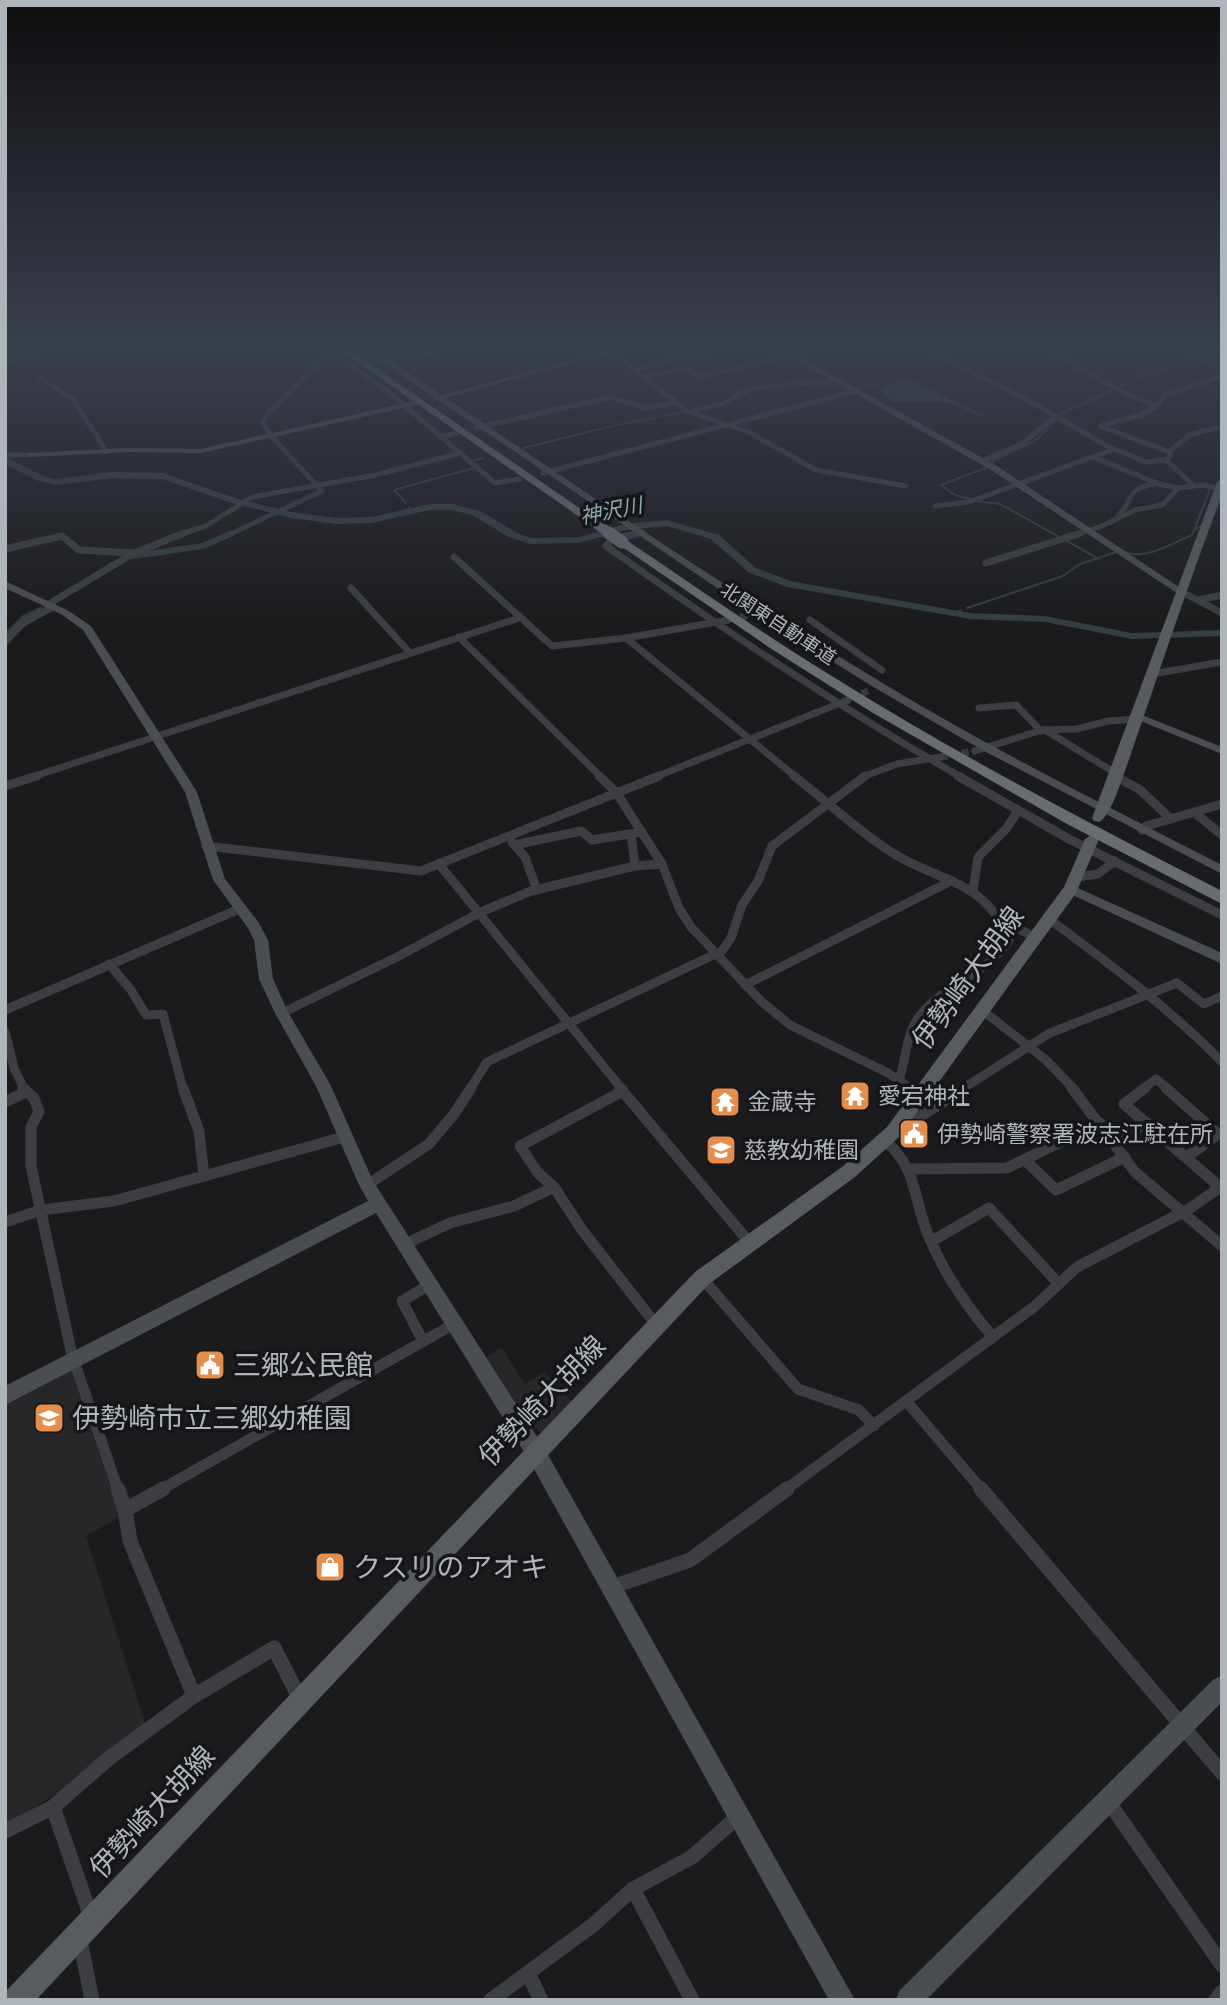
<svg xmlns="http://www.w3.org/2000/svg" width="1227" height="2005" font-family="Karla,'Noto Sans JP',sans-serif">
  <rect width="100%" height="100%" fill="#1b1b1d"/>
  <g fill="#27272a">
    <path d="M501,1347l24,37 19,-12 28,30 -27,30h-5l-13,-10 -41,-64z"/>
    <path d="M71,1370l50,146 -35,20 60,190 -80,62 -61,37v-420z"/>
  </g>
  <path fill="#333f42" d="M911,379l49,25v1l-20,-4 -45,1 -6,-3 -8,-10 11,-6z"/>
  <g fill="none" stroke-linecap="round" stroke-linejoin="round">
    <g stroke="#333f42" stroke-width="2">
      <path d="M857,389l24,-6"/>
      <path d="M731,396l13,-6"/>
      <path d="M957,404l25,12"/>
      <path d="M523,448l98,-24 64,-12"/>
      <path d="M472,461l10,-3"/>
      <path d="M993,464l-1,-3 43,-20 28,-28 84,-39 52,-15 4,-4 19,-3"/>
      <path d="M971,499l-16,-4 -14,-10 47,-18"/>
      <path d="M977,501l23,3 99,55"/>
      <path d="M406,503l-12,-13 80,-22"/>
      <path d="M409,507l4,4"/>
      <path d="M1195,528l15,-39"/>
      <path d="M1123,551c21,11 49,-8 69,-16l2,-5 7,-4"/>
      <path d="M967,608l96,-32 17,-12 36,-12"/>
      <path d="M956,613l5,-3"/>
    </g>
    <path stroke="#333f42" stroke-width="5" d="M228,535l94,-44 -49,-53 -10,-15 4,-9 67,-65"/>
    <g stroke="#333f42" stroke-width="6">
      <path d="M133,556l70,-10 29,-13"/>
      <path d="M10,632l14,-14 17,-8"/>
    </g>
    <g fill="#333f42" fill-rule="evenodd">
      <path d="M62,345h12l-69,20v-5z"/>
      <path d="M5,457l40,20 11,2 56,-7 51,1 75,26 53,13 45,6 36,-1 57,-13h23l28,7 37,22 14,5 48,-1 46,-13 42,-4 52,15 37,33 34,13 180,32 75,3 87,17 90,-3v6l-90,3 -87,-17 -75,-3 -183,-32 -39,-15 -37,-33 -44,-13 -41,4 -47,13 -49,1 -21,-7 -37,-22 -20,-5h-23l-57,13 -36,1 -45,-6 -59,-15 -70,-24 -50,-1 -56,7 -17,-4 -34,-17z"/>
    </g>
    <path stroke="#383a3d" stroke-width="5" stroke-dasharray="5 2.5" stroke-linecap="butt" d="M357,364l19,-3"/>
    <g stroke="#383a3d" stroke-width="7" stroke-dasharray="7 3.5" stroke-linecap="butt">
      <path d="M730,619l20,-4"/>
      <path d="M852,698l18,-8"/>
      <path d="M941,757l34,-6"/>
    </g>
    <g stroke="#3c3e41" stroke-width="5">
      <path d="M321,345l69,48 105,90 25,-4"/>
      <path d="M604,345l83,66 64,22 65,37 90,16"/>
      <path d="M916,345l117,58 76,44 37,15 20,-2 27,25"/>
      <path d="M1039,345l85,48 33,13"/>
      <path d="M1172,345l50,24"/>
      <path d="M376,361l104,-16"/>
      <path d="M635,369l103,-24"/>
      <path d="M645,377l39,-9 16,9 91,-22"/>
      <path d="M40,378l33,21 33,52"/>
      <path d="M692,412l29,-8 32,-16 66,-6 23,1"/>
      <path d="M476,428l135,-31 35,11 29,-5"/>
      <path d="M441,437l15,-4"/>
      <path d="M1169,452l-69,-26 43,-12 14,-8 7,-11 58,-19"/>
      <path d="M5,455h25"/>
      <path d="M1093,457l66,27 19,4"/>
      <path d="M1169,457l1,-6 21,-17 31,-7"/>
      <path d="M982,461l40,-17 34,-28"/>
      <path d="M543,473l313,-82"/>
      <path d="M935,506l34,-4 145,-53"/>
      <path d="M1118,515c19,-14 1,-23 38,-32"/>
      <path d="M178,535l28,-9 46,-29 123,-22 86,-22"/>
      <path d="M633,535l10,-3"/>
      <path d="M1075,535l27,-9 33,-16 27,-5 16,-17 25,-3 19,4"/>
    </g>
    <g stroke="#3c3e41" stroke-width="7">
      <path d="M640,533l-29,7 -5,6c115,82 232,161 355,231"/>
      <path d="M5,549l57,-13 17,14 55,3"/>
      <path d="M454,557l98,89 74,-8 102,-18"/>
      <path d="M986,563l95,-30"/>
      <path d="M351,588l59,65"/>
      <path d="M1180,591l42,22"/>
      <path d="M1199,600l23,-5"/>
      <path d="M47,605l85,-51 52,-21"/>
      <path d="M810,620l72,50"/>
      <path d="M459,637l142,140"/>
      <path d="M626,638l170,139"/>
      <path d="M5,642l17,-18 31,-17"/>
      <path d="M1152,674l70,-12"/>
      <path d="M979,708l37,-3 25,26"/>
      <path d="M1045,730l72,44"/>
      <path d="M975,751l67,-21 35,-1 31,-8 28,-2"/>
      <path d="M32,777l487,-159"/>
      <path d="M655,777l193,-77"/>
      <path d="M862,777l35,-13 44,-7"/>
    </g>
    <g stroke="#3c3e41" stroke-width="9">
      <path d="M599,776l17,16 46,72 17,44 12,19 70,74 29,24 98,48 24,16"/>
      <path d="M794,776c31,24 61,52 94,74 47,32 99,28 121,91 -24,34 -67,44 -91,77 -12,17 -12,42 -19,62"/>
      <path d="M958,776l111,63 153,76"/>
      <path d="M1116,777l23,12 32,30"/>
      <path d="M5,786l32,-10"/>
      <path d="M1195,813l27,22"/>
      <path d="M1142,830l4,-4 76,-22"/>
      <path d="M631,834l4,32"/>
      <path d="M512,842l13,15 12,33"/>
      <path d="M514,845l67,-14 11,9 50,-8"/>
      <path d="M206,846l215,25 238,-95"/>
      <path d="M439,864l183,225"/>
      <path d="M1077,877l21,-3 17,-13"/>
      <path d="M973,890l5,-33 28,-28 12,-18"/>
      <path d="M1049,919c61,45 120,89 173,143"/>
      <path d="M1002,920l34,18"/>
      <path d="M109,964l22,26 15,25 17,-1 20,75"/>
      <path d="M745,985l206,-104"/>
      <path d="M5,1010l234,-101"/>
      <path d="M982,1010l64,50 28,29"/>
      <path d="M282,1013l115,-56 86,-46 48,-20 104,-25 27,-2"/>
      <path d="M5,1031l9,37 10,21"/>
      <path d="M470,1089l17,-27 235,-111 9,-13 11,-33 16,-24 14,-35 93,-70"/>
      <path d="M962,1089l88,-56 127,-50 27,21 18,-8"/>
      <path d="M1143,1089l13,-10 12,10"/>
    </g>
    <g stroke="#3c3e41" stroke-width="11">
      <path d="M23,1088l11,10 5,14 -8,15v39l41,189 46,135"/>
      <path d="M183,1088l16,43 5,45"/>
      <path d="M620,1088l129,154"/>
      <path d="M910,1088l11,7"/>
      <path d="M1072,1088l63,84 87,74"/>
      <path d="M1145,1088l-21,16 96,83"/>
      <path d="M1166,1088l52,46 -31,23"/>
      <path d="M5,1102l19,-9"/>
      <path d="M901,1122h10l54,-34"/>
      <path d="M885,1141c31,24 29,58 42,91 15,38 39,74 66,105"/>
      <path d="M1116,1144l30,-22"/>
      <path d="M1026,1161l30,29 69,-33"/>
      <path d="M910,1169l97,-1 93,-45"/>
      <path d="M367,1185l62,-41 25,-30 17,-26"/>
      <path d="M554,1187l-16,-14 -18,-27 103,-55"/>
      <path d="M5,1222l36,-12 73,-9 230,-64"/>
      <path d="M932,1241l57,-33 70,76"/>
      <path d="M403,1245l47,-22 64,-17 40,-19 28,43 75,96"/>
      <path d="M702,1278l96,111 61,21 15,16"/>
      <path d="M423,1341l-21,-40 27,-16"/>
      <path d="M907,1402l75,88"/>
      <path d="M160,1490l294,-166"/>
      <path d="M785,1490l250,-184 42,-39 112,-58 33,-23"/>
    </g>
    <g stroke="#3c3e41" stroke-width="15">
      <path d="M118,1489l7,21 5,31 64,155"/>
      <path d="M981,1489l241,284"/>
      <path d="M125,1510l38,-21"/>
      <path d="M612,1587l78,-27 97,-71"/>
      <path d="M1108,1801l114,164"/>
      <path d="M53,1807l38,110"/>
      <path d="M5,1831l48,-24 55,-48 86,-63 80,-48 26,51"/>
      <path d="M633,1889l59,111"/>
      <path d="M80,1940l12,60"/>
      <path d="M528,1973l13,27"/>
      <path d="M491,2000l102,-75 40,-36 59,-32 48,-42"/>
      <path d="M1216,2000l6,-8"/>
    </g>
    <g fill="#4a4d51" fill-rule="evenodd">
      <path d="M357,345h9l75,50 187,-50h10l-192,53c144,97 286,195 435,284 110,67 226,124 341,183v9l-238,-123 -109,-63 -119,-74 -318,-214 -6,1 2,-4z"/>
      <path d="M769,345h9l219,121 188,125 -8,2 -186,-123z"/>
      <path d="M414,401l4,2 -1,2 -216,48 -73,-1 -98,5 -4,-2 4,-2 98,-5 73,1z"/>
      <path d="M5,581l62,29 24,16 106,166 28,87 34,44 9,17 5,39 15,33 42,72 43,97 170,265 312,554h-26l-300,-540 -153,-247 -371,192v-19l363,-185 -9,-16 -43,-99 -41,-73 -16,-34 -5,-39 -6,-12 -35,-48 -28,-88 -102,-162 -22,-16 -56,-26z"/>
      <path d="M1137,713l85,34v7l-89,-36v-4z"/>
      <path d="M1071,885l151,68v11l-156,-72 -1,-3 1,-3z"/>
      <path d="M1222,1676v26l-296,298h-30l3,-9 315,-312z"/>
    </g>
    <g fill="#585c60" fill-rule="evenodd">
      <path d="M1222,479v16c-35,91 -65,184 -97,276 -4,11 -16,48 -26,51l-5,-1 -2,-3 125,-336z"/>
      <path d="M1092,834l7,5 -23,54 -177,244 -44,40 -146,107 -673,716h-31l2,-10 688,-718 147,-105 45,-40 177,-240 21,-48z"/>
    </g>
    <g fill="#686d72" fill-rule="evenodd">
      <path d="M333,345h10l261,180 -10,2z"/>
      <path d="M618,540h8c69,46 137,94 209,138 125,78 255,146 387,213v13l-155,-80 -194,-111 -100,-63 -155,-106z"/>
    </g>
    <path stroke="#686d72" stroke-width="10" d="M598,525l14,10"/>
    <path stroke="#686d72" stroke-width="13" d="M609,533l13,9"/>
  </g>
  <linearGradient id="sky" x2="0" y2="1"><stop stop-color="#0f0f10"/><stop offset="0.55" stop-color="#393f4c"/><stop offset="1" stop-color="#393f4c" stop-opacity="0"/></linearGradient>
  <rect width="1227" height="626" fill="url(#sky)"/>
  <defs>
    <g id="temple-square" transform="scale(1.575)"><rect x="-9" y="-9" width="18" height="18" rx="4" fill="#e38e4c" stroke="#161618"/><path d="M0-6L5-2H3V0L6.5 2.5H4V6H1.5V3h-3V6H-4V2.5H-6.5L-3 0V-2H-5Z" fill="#fff"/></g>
    <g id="civic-square" transform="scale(1.575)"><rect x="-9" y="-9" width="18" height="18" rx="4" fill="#e38e4c" stroke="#161618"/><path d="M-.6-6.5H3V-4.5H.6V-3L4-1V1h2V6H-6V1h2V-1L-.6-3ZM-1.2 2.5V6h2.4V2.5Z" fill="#fff"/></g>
    <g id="school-square" transform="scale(1.575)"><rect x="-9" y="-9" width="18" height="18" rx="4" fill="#e38e4c" stroke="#161618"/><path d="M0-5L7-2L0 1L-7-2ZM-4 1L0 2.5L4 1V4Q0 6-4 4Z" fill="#fff"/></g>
    <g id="shop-square" transform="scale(1.575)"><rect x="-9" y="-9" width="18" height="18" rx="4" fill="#e38e4c" stroke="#161618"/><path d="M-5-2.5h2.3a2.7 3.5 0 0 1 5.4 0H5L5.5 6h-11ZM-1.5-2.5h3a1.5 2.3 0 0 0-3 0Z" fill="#fff"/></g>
  </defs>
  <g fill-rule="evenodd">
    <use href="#temple-square" x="855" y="1096"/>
    <use href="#temple-square" x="725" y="1102"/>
    <use href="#civic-square" x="914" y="1134"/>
    <use href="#school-square" x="721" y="1150"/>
    <use href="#civic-square" x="210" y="1365"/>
    <use href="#school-square" x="49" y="1418"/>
    <use href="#shop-square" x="330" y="1567"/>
  </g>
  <g text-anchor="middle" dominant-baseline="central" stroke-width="7" stroke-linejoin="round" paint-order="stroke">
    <g font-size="19" fill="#aeb5bb" stroke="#161618">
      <text transform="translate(778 624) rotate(33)">北関東自動車道</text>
    </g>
    <g font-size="21" font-style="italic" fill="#89a8b2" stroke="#161618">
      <text transform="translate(611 511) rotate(-11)">神沢川</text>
    </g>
    <g font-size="23" fill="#aeb5bb" stroke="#161618" text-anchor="start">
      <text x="878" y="1096">愛宕神社</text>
      <text x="748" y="1102">金蔵寺</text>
      <text x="937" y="1134">伊勢崎警察署波志江駐在所</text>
      <text x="744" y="1150">慈教幼稚園</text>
    </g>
    <g font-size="28" fill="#aeb5bb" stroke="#161618">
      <text transform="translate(968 978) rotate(-54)">伊勢崎大胡線</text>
      <text transform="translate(542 1401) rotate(-46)">伊勢崎大胡線</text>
      <text transform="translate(152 1812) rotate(-47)">伊勢崎大胡線</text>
    </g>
    <g font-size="28" fill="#aeb5bb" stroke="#161618" text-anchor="start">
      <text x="233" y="1365">三郷公民館</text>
      <text x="72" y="1418">伊勢崎市立三郷幼稚園</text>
      <text x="353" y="1567">クスリのアオキ</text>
    </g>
  </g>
  <rect width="1227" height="2005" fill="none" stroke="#aeb5bb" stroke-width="14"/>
</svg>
